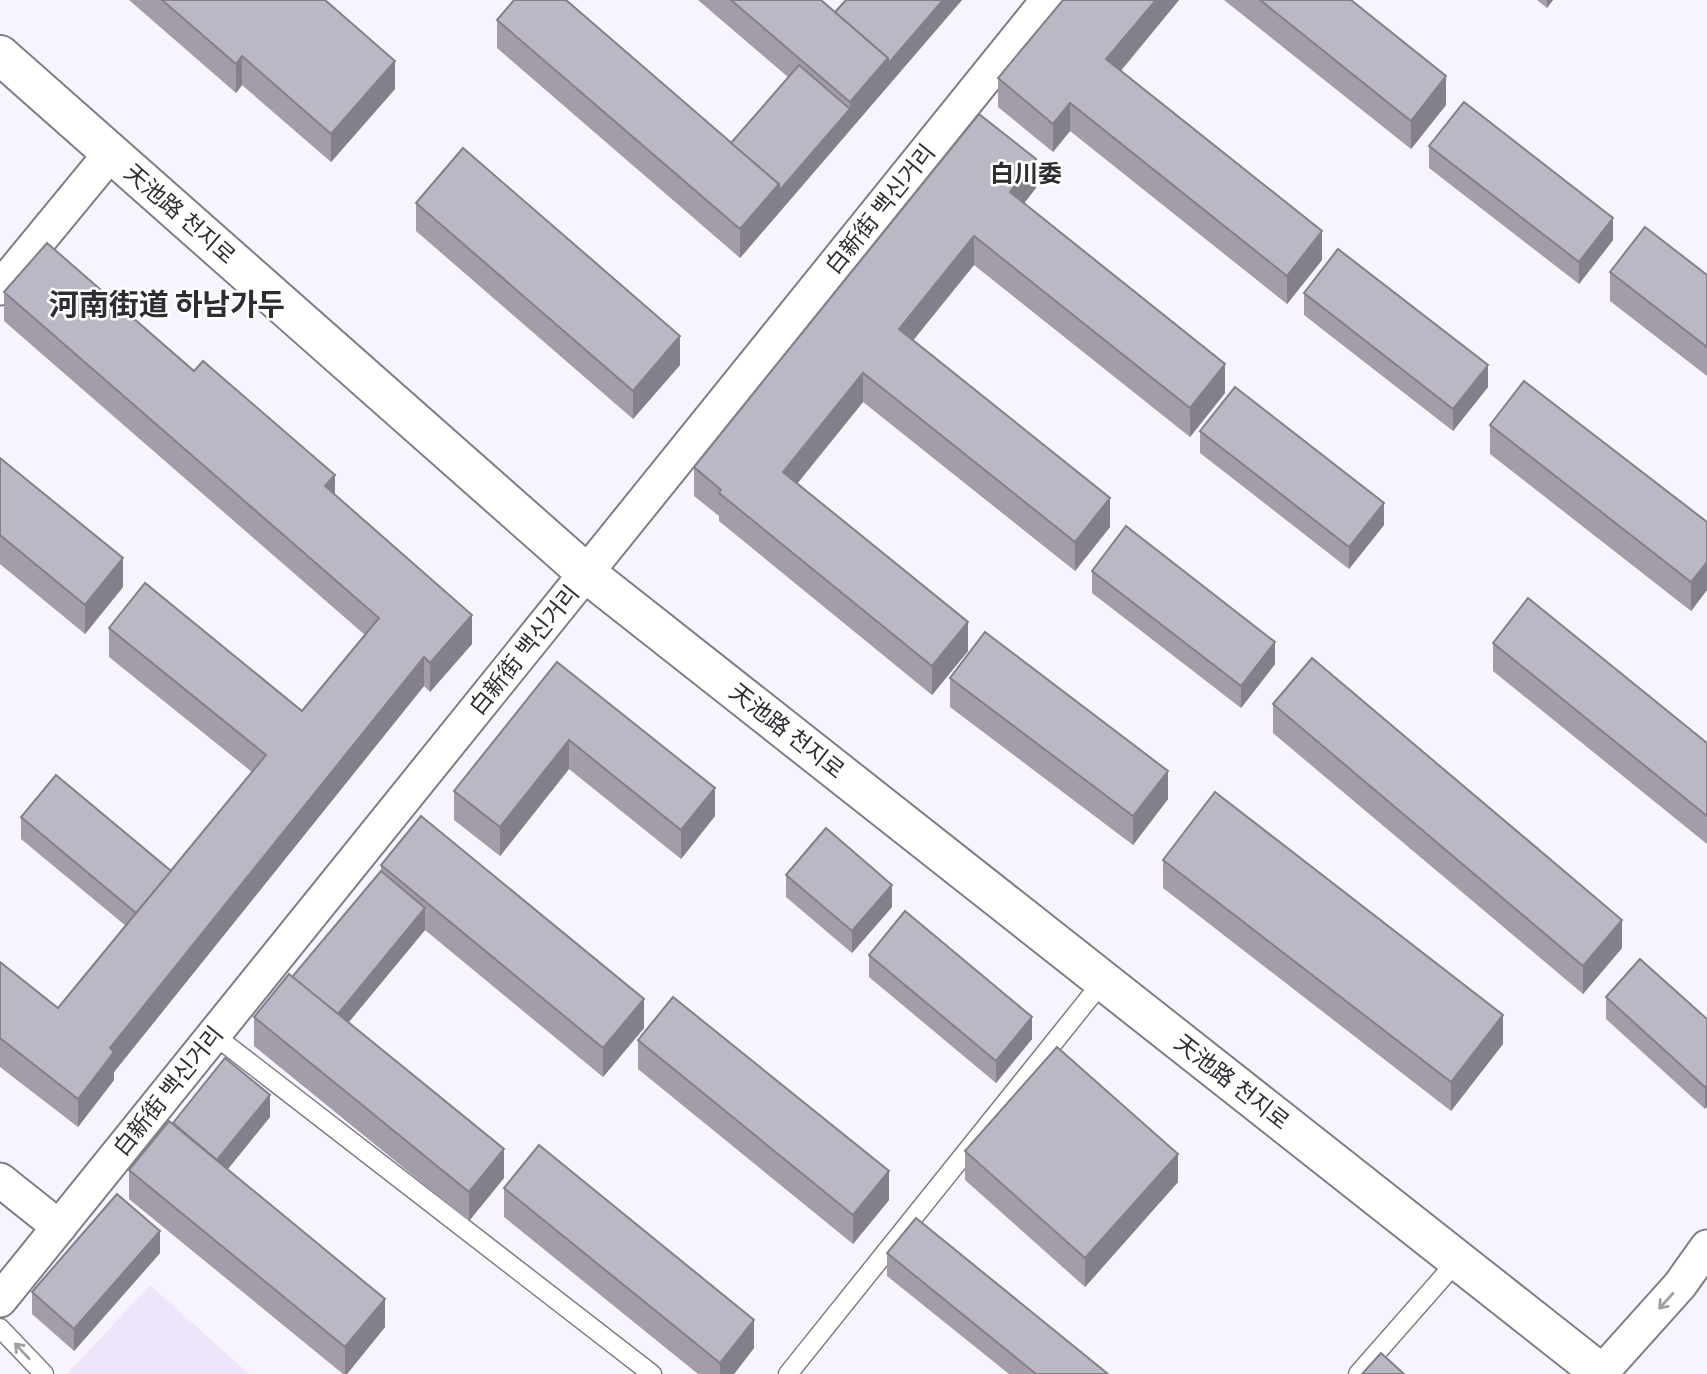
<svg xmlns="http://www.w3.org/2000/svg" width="1707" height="1374" font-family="'Fira Sans Condensed','Noto Sans SC','Noto Sans KR',sans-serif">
  <rect width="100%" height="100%" fill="#f7f4ff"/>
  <path fill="#ede5fa" d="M150,1285l99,89h-182z"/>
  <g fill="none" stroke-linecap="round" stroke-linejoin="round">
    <g stroke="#807c88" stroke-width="21">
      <g id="lane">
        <path d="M214,1035l438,339"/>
        <path d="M0,1328l44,46"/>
        <path d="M788,1374l315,-393"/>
        <path d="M1358,1374l100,-114"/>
      </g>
    </g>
    <g stroke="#807c88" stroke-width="37">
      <g id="street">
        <path d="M0,288l111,-135"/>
        <path d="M0,1180l59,47"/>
        <path d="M0,1300l1048,-1300"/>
        <path d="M1601,1373l79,-88 27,-38"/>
      </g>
    </g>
    <g stroke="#807c88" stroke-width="42">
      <path id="secondary" d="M0,55l586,518 1016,801"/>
    </g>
    <use href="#lane" stroke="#fff" stroke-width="18"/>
    <use href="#street" stroke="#fff" stroke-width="33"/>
    <use href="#secondary" stroke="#fff" stroke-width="38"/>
  </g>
  <g fill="#a29da9">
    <path d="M129,0h196l70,89 -64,73 -89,-77 -6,8z"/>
    <path d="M698,0h123l14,12 127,-12 -222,258 -243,-210v-28l234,123 57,-66z"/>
    <path d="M1063,0h116l-58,71 201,189 -35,44 -217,-173 -17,21 -55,-45v-29z"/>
    <path d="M1224,0h127l95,105 -35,44z"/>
    <path d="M1537,0h16l-6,8z"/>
    <path d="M979,114l57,74 -12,15 201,190 -35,44 -216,-172 -61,75 197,187 -35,44 -212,-169 -66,82 171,167 -36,44 -213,-174v-5l-25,-20v-29z"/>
    <path d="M1429,146l184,94 -34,44 -150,-116z"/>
    <path d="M416,203l264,162 -47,54 -217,-188z"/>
    <path d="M1610,272l97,3v101l-97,-75z"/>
    <path d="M4,292l331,203 137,149 -42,48 -6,-6 -310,386v8l-36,47 -78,-60v-105l58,46 68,-82 -105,-87v-22l150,54 81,-99 -143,-115v-29l193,83 63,-76 -361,-314z"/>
    <path d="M1304,293l184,94 -35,44 -149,-116z"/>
    <path d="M1490,425l217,97v68l-16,21 -201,-157z"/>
    <path d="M1200,431l184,94 -35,44 -149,-116z"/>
    <path d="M0,458l123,129 -38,47 -85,-70z"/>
    <path d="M1092,571l183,93 -34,44 -149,-115z"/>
    <path d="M1493,643l214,100v101l-214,-173z"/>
    <path d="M557,662l158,154 -34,43 -112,-90 -69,87 -46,-36v-29z"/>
    <path d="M950,678l218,121 -35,46 -183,-138z"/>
    <path d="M1273,704l349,244 -39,46 -310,-261z"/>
    <path d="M1163,860l340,184 -52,67 -288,-223z"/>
    <path d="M381,865l263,163 -41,49 -178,-147 -77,93 156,155 -35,43 -215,-175v-29l38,-40 89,-106z"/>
    <path d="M786,875l106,32 -40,46 -66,-56z"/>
    <path d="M869,955l163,84 -36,44 -127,-106z"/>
    <path d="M1606,997l101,22 -2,90 -99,-90z"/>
    <path d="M638,1040l251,160 -36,44 -215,-175z"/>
    <path d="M270,1117l-42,52 157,158 -38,47h-4l-214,-175v-29l44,-47z"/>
    <path d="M965,1151l213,31 -93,105 -120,-107z"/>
    <path d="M504,1188l250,160 -20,26h-36l-194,-157z"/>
    <path d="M160,1253l-86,98 -42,-37v-22z"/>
    <path d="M887,1253l221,121h-99l-122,-98z"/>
  </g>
  <g fill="#848089">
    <path d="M943,0h19l-222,258v-29l39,-45 71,-75v-7l38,-44z"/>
    <path d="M1156,0h23l-73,88v-29z"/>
    <path d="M1547,0h6l-6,8z"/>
    <path d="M242,56v29l-6,8v-29z"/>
    <path d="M395,61v28l-64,73v-28z"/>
    <path d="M1446,76v29l-35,44v-28z"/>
    <path d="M1070,103v28l-17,21v-28z"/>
    <path d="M1036,159v29l-26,33v-29z"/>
    <path d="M1613,218v22l-34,44v-22z"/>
    <path d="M1322,231v29l-35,44v-28z"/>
    <path d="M974,236v29l-75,93v-29z"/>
    <path d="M680,336v29l-47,54v-28z"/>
    <path d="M1225,364v29l-35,44v-29z"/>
    <path d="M1488,365v22l-35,44v-22z"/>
    <path d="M863,373v29l-80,99v-29z"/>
    <path d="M335,475v29l-10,-18z"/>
    <path d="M1110,498v29l-35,44v-29z"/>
    <path d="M1384,503v22l-35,44v-22z"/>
    <path d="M123,558v29l-38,47v-29z"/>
    <path d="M1707,562v28l-16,21v-29z"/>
    <path d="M472,615v29l-42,48v-29z"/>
    <path d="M968,622v29l-36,44v-29z"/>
    <path d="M1275,642v22l-34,44v-22z"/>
    <path d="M424,657v29l-310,386v8l-36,47v-28l32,-51z"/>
    <path d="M569,740v29l-69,87v-29z"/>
    <path d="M1168,771v28l-35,46v-29z"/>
    <path d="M715,788v28l-34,43v-29z"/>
    <path d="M892,885v22l-40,46v-22z"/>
    <path d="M425,908v22l-91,110v-22z"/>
    <path d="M1622,920v28l-39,46v-28z"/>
    <path d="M644,999v29l-41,49v-29z"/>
    <path d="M1503,1015v29l-52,67v-29z"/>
    <path d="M1032,1017v22l-36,44v-22z"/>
    <path d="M1707,1085v22l-2,2v-22z"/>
    <path d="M270,1095v22l-56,69v-22z"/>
    <path d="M504,1149v29l-35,43v-29z"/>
    <path d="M1178,1154v28l-93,105v-29z"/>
    <path d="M889,1171v29l-36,44v-29z"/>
    <path d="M160,1231v22l-86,98v-22z"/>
    <path d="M385,1299v28l-38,47h-2v-27z"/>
    <path d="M754,1320v28l-20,26h-14v-11z"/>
  </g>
  <g fill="#bcb7c4" stroke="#848089" stroke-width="2">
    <path d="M162,0h163l70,61 -64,73 -89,-78 -6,8z"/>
    <path d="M514,0h52l213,184 -39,45 -243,-209z"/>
    <path d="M731,0h90l67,58 -38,44z"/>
    <path d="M846,0h97l-55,64v-6l-53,-46z"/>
    <path d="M1063,0h93l-50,59 216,172 -35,45 -217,-173 -17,21 -55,-46z"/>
    <path d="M1260,0h91l95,76 -35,45z"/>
    <path d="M799,65l51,44 -71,82v-7l-48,-41z"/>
    <path d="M1464,102l149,116 -34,44 -150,-116z"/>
    <path d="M979,114l57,45 -26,33 215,172 -35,44 -216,-172 -75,93 211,169 -35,44 -212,-169 -80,99 185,150 -36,44 -213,-173 2,-3 -27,-23z"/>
    <path d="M463,148l217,188 -47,55 -217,-188z"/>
    <path d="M1645,227l62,48v72l-97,-75z"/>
    <path d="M47,243l147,128 9,-10 132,114 -10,11 147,129 -42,48 -6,-6 -314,391 4,4 -36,47 -78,-61v-76l58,46 208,-253 -157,-127 36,-45 157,128 77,-93 -375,-326z"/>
    <path d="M1338,249l150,116 -35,44 -149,-116z"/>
    <path d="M1524,381l183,141v40l-16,20 -201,-157z"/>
    <path d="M1235,387l149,116 -35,44 -149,-116z"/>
    <path d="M0,458l123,100 -38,47 -85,-70z"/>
    <path d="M1126,526l149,116 -34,44 -149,-115z"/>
    <path d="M1528,598l179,145v73l-214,-173z"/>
    <path d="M985,632l183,139 -35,45 -183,-138z"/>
    <path d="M1312,658l310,262 -39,46 -310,-262z"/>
    <path d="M557,662l158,126 -34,42 -112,-90 -69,87 -46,-36z"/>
    <path d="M56,775l115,96 -35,42 -115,-96z"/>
    <path d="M1215,792l288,223 -52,67 -288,-222z"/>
    <path d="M421,816l223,183 -41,49 -222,-183z"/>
    <path d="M826,828l66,57 -40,46 -66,-56z"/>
    <path d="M381,871l44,37 -87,106 -46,-37z"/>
    <path d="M905,911l127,106 -36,44 -127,-106z"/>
    <path d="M1640,959l67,60v66l-2,2 -99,-90z"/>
    <path d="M289,974l215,175 -35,43 -215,-175z"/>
    <path d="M673,997l216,174 -36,44 -215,-175z"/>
    <path d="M1057,1047l121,107 -93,104 -120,-107z"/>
    <path d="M225,1058l45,37 -53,65 -44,-37z"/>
    <path d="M169,1121l216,178 -40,48 -216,-177z"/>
    <path d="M539,1145l215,175 -34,43 -216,-175z"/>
    <path d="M117,1194l43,37 -86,98 -42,-37z"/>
    <path d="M916,1218l192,156h-72l-149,-121z"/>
    <path d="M1381,1353l23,21h-42z"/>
  </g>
  <defs><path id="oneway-shaft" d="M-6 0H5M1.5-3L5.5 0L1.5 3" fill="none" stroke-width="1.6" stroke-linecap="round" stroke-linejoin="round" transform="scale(1.75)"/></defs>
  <g stroke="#a1a0a3">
    <use href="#oneway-shaft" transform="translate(1666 1301) rotate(132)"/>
    <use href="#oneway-shaft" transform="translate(22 1351) rotate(-133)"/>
  </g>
  <g text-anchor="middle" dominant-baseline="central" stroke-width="5" stroke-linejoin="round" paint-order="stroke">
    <g font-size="23" fill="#2e2c32" stroke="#fff">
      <text transform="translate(880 209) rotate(-51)">白新街 백신거리</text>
      <text transform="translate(180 214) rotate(41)">天池路 천지로</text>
      <text transform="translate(524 650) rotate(-51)">白新街 백신거리</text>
      <text transform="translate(787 731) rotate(38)">天池路 천지로</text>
      <text transform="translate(1232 1082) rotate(38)">天池路 천지로</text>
      <text transform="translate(168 1091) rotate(-51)">白新街 백신거리</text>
    </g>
    <g font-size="24" font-weight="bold" fill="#2e2c32" stroke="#fff">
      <text x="1026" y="174">白川委</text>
    </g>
    <g font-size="30" font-weight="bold" fill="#2e2c32" stroke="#fff">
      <text x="167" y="305">河南街道 하남가두</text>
    </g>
  </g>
</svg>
